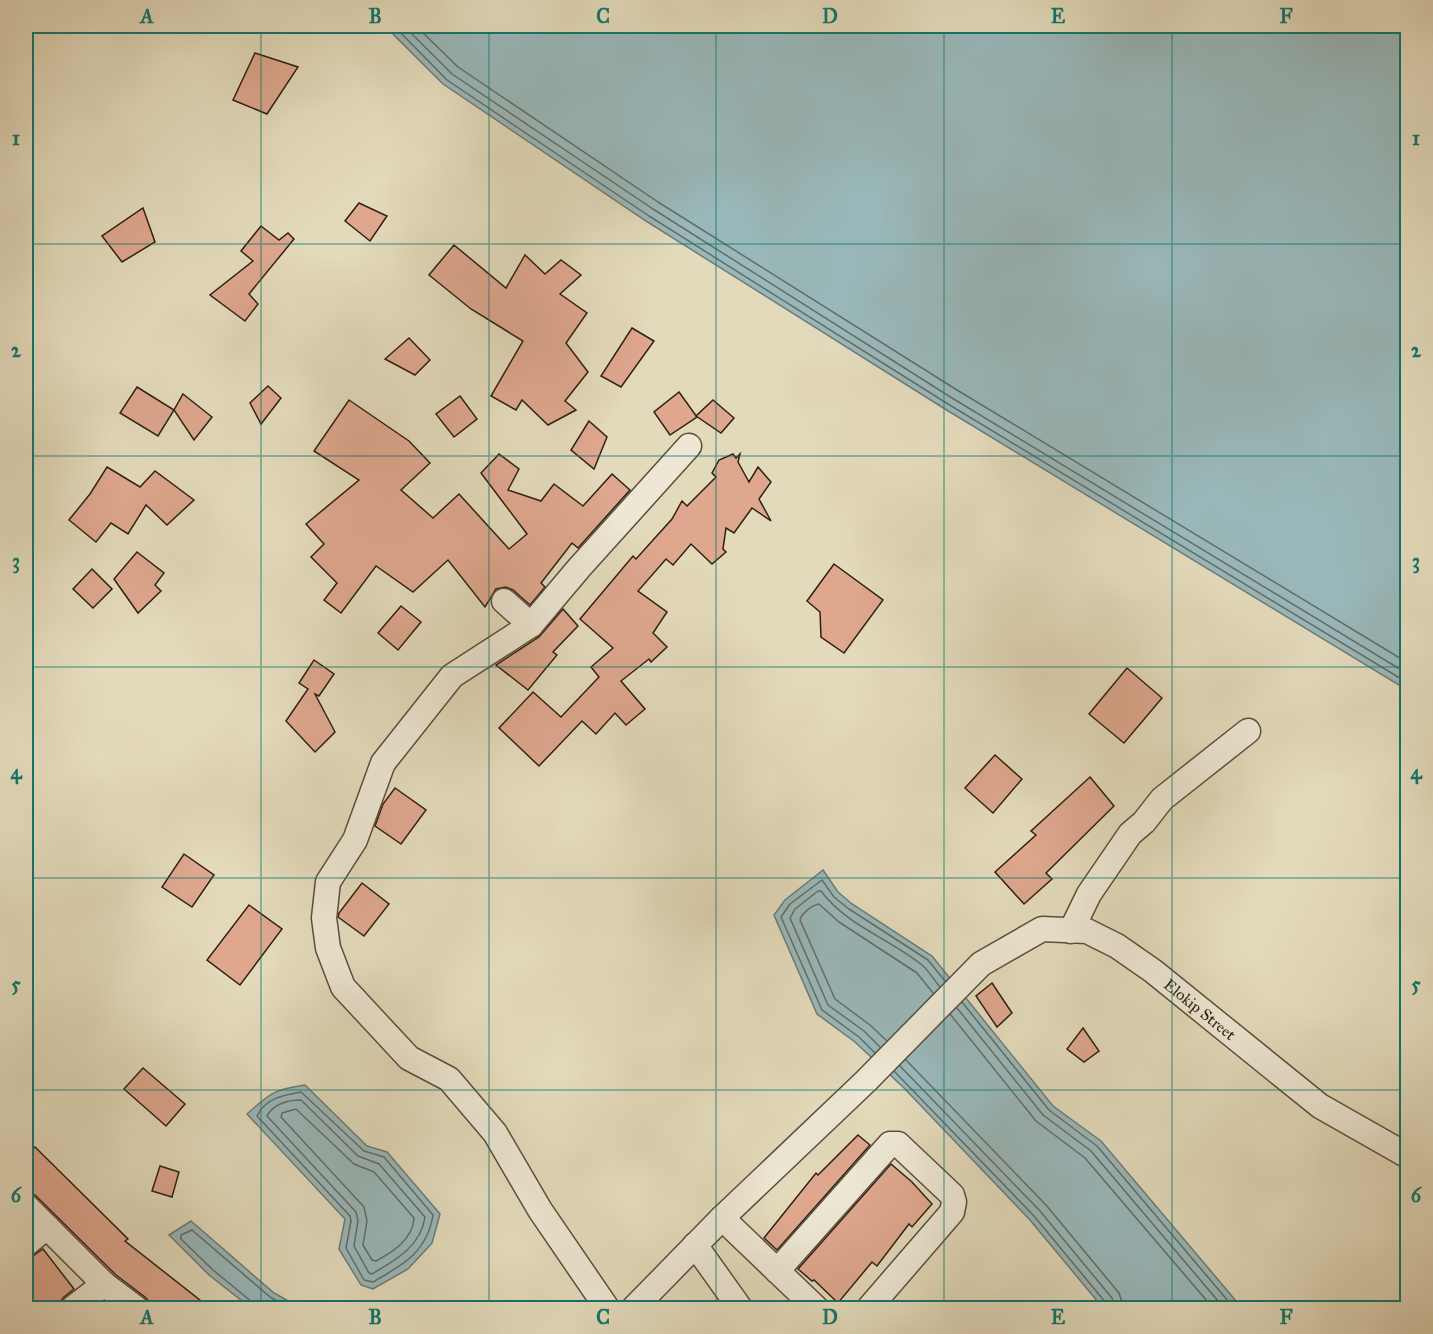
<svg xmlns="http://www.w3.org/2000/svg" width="1433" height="1334" font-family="'IM FELL Great Primer',serif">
  <rect width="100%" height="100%" fill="#e3dabb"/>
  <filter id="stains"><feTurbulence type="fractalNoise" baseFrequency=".00333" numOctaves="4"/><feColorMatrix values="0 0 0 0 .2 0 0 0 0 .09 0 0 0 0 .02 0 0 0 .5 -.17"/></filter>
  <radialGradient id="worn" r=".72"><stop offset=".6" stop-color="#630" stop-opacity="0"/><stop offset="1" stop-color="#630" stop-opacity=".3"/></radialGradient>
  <g fill="#99b8ba" stroke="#6e7b77" stroke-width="1.5">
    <path d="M388,26h1019v664l-462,-281 -299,-188 -203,-137 -54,-54z"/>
    <path d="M823,870l15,22 14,12 80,52 121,150 48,35 141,167h-139l-73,-88 -126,-132 -49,-46 -38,-28 -43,-99 11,-15z"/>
    <path d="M305,1085l62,61 20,6 53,62 -8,29 -24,26 -35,20 -12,-4 -22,-36 6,-30 -98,-105c24,-21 25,-24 58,-29z"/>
    <path d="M191,1221l83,72 27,15h-50l-42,-33 -40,-40z"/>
  </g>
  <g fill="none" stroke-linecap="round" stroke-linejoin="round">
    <g stroke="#646c66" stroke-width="1.5">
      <path d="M394,26l53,54 202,136 299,188 460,279"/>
      <path d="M404,26l48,48 201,135 299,189 456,276"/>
      <path d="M416,26l42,41 200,135 299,188 451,273"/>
      <path d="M962,1002l87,108 48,36 137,162"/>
      <path d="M957,1008l86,107 48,36 133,157"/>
      <path d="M950,1014l86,107 49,37 128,150"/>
      <path d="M887,1041l-17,-16 -35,-26 -35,-79c1,-6 12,-15 19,-16l20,18 78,51 16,20"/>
      <path d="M880,1047l-16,-16 -36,-26 -38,-87 5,-9 23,-18h3c25,34 69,48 101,74 7,6 12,15 18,22"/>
      <path d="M875,1053l-16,-16 -37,-27 -41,-93 9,-13 32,-24 12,17 15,12 79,51 17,21"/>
      <path d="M906,1060l140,145 73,88 5,15"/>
      <path d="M900,1066l140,145 72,87 3,10"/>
      <path d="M894,1071l140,145 72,87 1,5"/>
      <path d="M301,1092l63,59 20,6 49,58c-6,37 -30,50 -60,67l-9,-2 -18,-32 5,-27 -1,-5 -93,-100c8,-18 27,-21 44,-24z"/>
      <path d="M301,1100l57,56 21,8 46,53c-4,29 -29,43 -53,57l-3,-1 -15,-27 4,-25 -2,-9 -89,-96c6,-12 21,-16 34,-16z"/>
      <path d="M296,1109l58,55 20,8 40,46c-1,21 -21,34 -38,43l-4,-1 -9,-15 4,-24 -3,-14 -83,-90 1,-4z"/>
      <path d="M254,1308l-2,-6 -39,-32 -32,-31v-4l11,-5 78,67 19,11"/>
    </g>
  </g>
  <g fill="#dea78e" stroke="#2e2013" stroke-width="1.5">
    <path d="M255,53l43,14 -31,47 -34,-14z"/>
    <path d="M359,203l28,13 -17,25 -25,-20z"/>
    <path d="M143,208l12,34 -33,20 -20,-26z"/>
    <path d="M261,226l18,14 9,-7 6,6 -45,55 9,10 -13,17 -35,-26 43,-34 -12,-10z"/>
    <path d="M454,245l52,43 19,-33 20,19 16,-14 20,15 -21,19 27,19 -21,30 22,29 -23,29 11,9 -28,15 -26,-25 -6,10 -25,-14 32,-55 -52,-32 -42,-34z"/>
    <path d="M632,328l22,13 -33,46 -20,-11z"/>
    <path d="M409,338l21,22 -15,15 -30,-16z"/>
    <path d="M268,386l13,12 -20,26 -11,-21z"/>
    <path d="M137,387l37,23 -16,26 -38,-23z"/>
    <path d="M679,392l18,25 -27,18 -16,-23z"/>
    <path d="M183,394l29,23 -18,23 -20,-30z"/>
    <path d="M460,396l17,23 -23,18 -18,-23z"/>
    <path d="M349,400l60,41 21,22 -29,27 32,28 26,-24 50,55 18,-15 -46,-61 18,-19 20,15 -11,21 33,11 13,-17 29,22 29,-32 18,16 -52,58 -6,-5 -31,40 4,4 -15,18 -17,-15 -7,-3 -10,2 -11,18 -37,-47 -35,32 -37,-26 -35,47 -17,-13 13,-17 -26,-26 13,-13 -18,-20 53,-44 -45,-29z"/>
    <path d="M713,400l21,18 -13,15 -25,-17z"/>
    <path d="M589,421l18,16 -13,32 -23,-19z"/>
    <path d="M733,454l3,4 4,-4 -2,8 11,20 9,-15 13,15 -12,17 12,22 -19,-13 -18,25 -8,-5 -3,21 3,3 -14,12 -21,-20 -18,21 -7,-6 -28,32 29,21 -14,21 14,14 -16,15 -2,-3 -28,22 24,28 -19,16 -11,-12 -19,21 -14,-13 -43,45 -40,-38 34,-36 28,25 38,-40 -8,-10 22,-19 -33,-29 53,-63 3,3 36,-40 10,-18 5,5 29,-29 -4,-4 7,-13z"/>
    <path d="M107,467l33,20 15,-16 39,29 -27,25 -21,-20 -18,29 -17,-11 -15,19 -27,-22 21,-26z"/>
    <path d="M137,552l27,21 -9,12 6,6 -23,22 -24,-34z"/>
    <path d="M834,564l49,36 -39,53 -23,-16 -1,-25 -13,-11z"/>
    <path d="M92,569l20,20 -19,19 -20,-19z"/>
    <path d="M401,606l20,16 -23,28 -20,-17z"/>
    <path d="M563,609l15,17 -25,26 4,3 -29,35 -32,-25 43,-28z"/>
    <path d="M314,660l20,14 -15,22 -4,-2 20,38 -20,20 -29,-31 22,-32 -9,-6z"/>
    <path d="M1127,668l35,30 -38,45 -35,-29z"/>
    <path d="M995,755l27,24 -29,34 -28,-25z"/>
    <path d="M1090,777l24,29 -68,67 6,6 -28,25 -29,-32 41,-37 -5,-4z"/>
    <path d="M395,788l31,22 -25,34 -26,-18 8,-22z"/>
    <path d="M184,854l30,21 -22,32 -30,-20z"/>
    <path d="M362,883l27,21 -25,32 -26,-19 1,-4z"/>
    <path d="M249,905l33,24 -42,56 -33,-25z"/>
    <path d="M992,983l20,30 -15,14 -21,-31z"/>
    <path d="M1083,1028l16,23 -15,11 -17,-13z"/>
    <path d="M143,1068l42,36 -19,22 -42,-37z"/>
    <path d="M858,1135l12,10 -93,105 -13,-12 52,-65 2,2z"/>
    <path d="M35,1147l93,92 -3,2 85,67h-55l-10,-11 -29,-22 -80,-79 -10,-8v-32z"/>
    <path d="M891,1164l21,18 20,22 -20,23 -3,-3 -32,42 -5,-4 -34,41 -24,-23 -2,1 -14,-12z"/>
    <path d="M160,1166l19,6 -7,25 -20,-6z"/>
    <path d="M43,1249l31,40 -10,8 -4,5 -1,6h-33v-50l8,-3z"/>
  </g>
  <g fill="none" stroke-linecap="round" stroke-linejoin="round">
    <g stroke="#5b4e3d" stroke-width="27">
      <g id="minor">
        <path d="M504,601l27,24"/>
        <path d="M1071,931l18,-37 41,-60 14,-12 18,-23 86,-68"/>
        <path d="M26,1206l78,78 32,24"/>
        <path d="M722,1218l94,90"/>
        <path d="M26,1244l21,-17"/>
        <path d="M695,1245l45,63"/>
        <path d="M777,1271l113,-127h8l54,51 2,7 -2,10 -83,96"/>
        <path d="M73,1308l31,-24"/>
        <path d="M607,1308l-67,-98 -45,-77 -46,-54 -40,-21 -66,-71 -15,-39 -4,-30 4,-36 27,-42 28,-77 69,-87 79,-51 48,-57 110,-122"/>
        <path id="s1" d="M634,1308l88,-90 144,-137 115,-117 61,-35 45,2 30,15 36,25 167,135 88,50"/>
      </g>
    </g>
    <use href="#minor" stroke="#ede7d3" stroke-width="24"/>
  </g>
  <path fill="none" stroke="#0f766e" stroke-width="1.5" stroke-opacity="0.55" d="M261,26v1282M489,26v1282M716,26v1282M944,26v1282M1172,26v1282M26,244h1382M26,456h1382M26,667h1382M26,878h1382M26,1090h1382"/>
  <g text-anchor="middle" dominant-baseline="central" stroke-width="6" stroke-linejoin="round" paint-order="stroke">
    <g font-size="16" fill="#2e2013" stroke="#ede7d3">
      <text stroke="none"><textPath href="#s1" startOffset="742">Elokip Street</textPath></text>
    </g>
  </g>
  <rect width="1433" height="1334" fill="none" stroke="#e3dabb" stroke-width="66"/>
  <rect x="33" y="33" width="1367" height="1268" fill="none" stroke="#0f766e" stroke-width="2"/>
  <g font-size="20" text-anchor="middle" font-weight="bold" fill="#0f766e">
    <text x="147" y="23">A</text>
    <text x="375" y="23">B</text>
    <text x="603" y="23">C</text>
    <text x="830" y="23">D</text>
    <text x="1058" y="23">E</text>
    <text x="1286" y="23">F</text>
    <text x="16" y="145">1</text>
    <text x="1416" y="145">1</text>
    <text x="16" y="357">2</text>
    <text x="1416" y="357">2</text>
    <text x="16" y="568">3</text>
    <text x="1416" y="568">3</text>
    <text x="16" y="779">4</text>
    <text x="1416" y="779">4</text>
    <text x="16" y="991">5</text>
    <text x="1416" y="991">5</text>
    <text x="16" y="1202">6</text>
    <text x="1416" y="1202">6</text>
    <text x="147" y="1324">A</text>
    <text x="375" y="1324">B</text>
    <text x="603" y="1324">C</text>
    <text x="830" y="1324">D</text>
    <text x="1058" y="1324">E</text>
    <text x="1286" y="1324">F</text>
  </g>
  <rect width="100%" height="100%" filter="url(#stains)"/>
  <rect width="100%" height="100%" fill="url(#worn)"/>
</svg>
